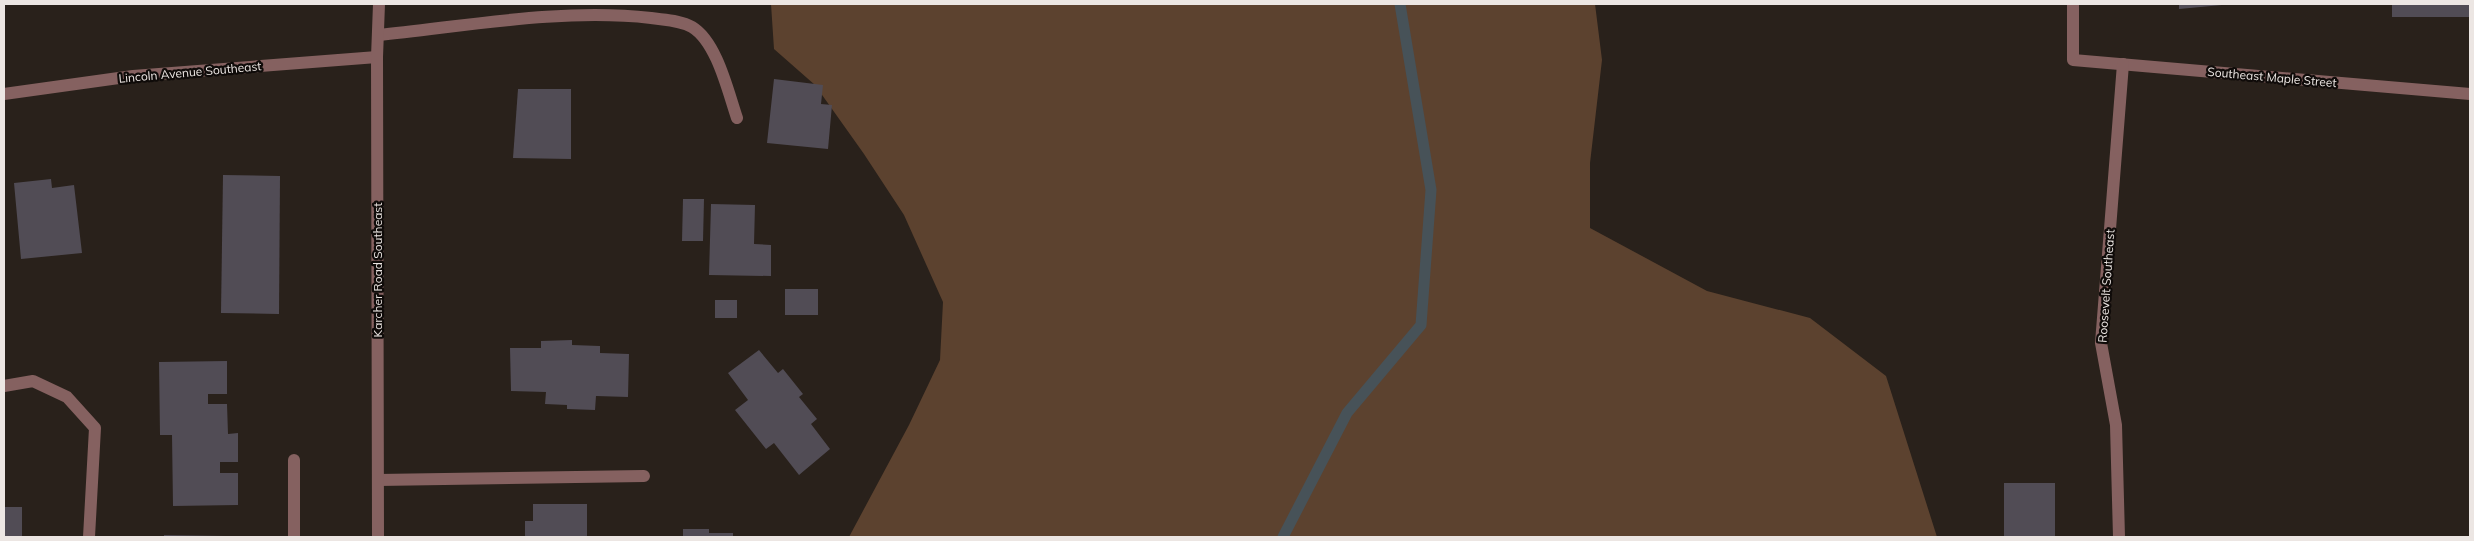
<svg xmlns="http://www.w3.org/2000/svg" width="2474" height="541" font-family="Mulish,sans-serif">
  <rect width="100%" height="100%" fill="#29211b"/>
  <path fill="#5c422f" d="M771,4h824l7,56 -12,103v65l117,63 103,27 76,58 51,161h-1088l60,-112 31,-65 3,-58 -39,-87 -40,-61 -49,-69 -41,-36z"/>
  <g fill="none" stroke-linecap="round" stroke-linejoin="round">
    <path stroke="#475258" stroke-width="11" d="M1283,537l64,-124 74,-88 10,-135 -31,-186"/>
  </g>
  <g fill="#514c55">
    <path d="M2179,4h43v1l-43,4z"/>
    <rect x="2392" y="4" width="78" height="13"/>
    <path d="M774,79l49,6 -2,19 11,1 -4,44 -61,-6z"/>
    <path d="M518,89h53v70l-58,-1z"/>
    <path d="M223,175l57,1 -1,138 -58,-1z"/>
    <path d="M51,179l1,9 22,-3 8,68 -61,6 -7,-76z"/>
    <path d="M683,199h21l-1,42h-21z"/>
    <path d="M711,204l44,1 -1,39 17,1v31l-62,-1z"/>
    <rect x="785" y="289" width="33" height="26"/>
    <rect x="715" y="300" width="22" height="18"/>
    <path d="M572,340v5l28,1v7l29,1 -1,43 -32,-1 -1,14 -28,-1v-4l-22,-1 1,-12 -35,-1 -1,-43h31v-7z"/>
    <path d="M759,350l19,23 5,-4 20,25 -4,3 18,22 -6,5 19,25 -31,26 -25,-32 -8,6 -31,-39 13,-10 -20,-27z"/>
    <path d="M227,361v33h-19v10h19l1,30 10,-1v29h-18v11h18v32l-65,1 -1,-71h-12l-1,-73z"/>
    <rect x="2004" y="483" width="51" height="54"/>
    <path d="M533,504h54v33h-62v-16h8z"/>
    <rect x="4" y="507" width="18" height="30"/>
    <path d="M683,529h26v4h24v4h-50z"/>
    <path d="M164,535l62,1v1h-62z"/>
  </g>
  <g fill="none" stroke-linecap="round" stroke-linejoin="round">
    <g stroke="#856160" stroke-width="12">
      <path d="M2073,4v56l397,34"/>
      <path d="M378,35c89,-9 184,-27 273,-17 13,2 29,2 41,9 25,15 36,65 45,91"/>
      <path d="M4,94l129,-18 244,-19"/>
      <path d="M4,386l29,-5 34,16 28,31 -6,109"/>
      <path d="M294,460v77"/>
      <path d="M378,480l266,-4"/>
      <path d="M378,537l-1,-480 2,-53"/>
      <path d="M2119,537l-3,-112 -15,-82 22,-279"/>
    </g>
  </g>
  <g text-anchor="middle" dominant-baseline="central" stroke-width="4.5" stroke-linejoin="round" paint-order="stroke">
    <g font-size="12" fill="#ece6e3" stroke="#0f0b09">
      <text transform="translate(190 72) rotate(-5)">Lincoln Avenue Southeast</text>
      <text transform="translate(2272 77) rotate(5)">Southeast Maple Street</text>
      <text transform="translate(377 270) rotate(-90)">Karcher Road Southeast</text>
      <text transform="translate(2106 286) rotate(-86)">Roosevelt Southeast</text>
    </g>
  </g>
  <rect width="2474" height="541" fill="none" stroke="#ece6e3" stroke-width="10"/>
</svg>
